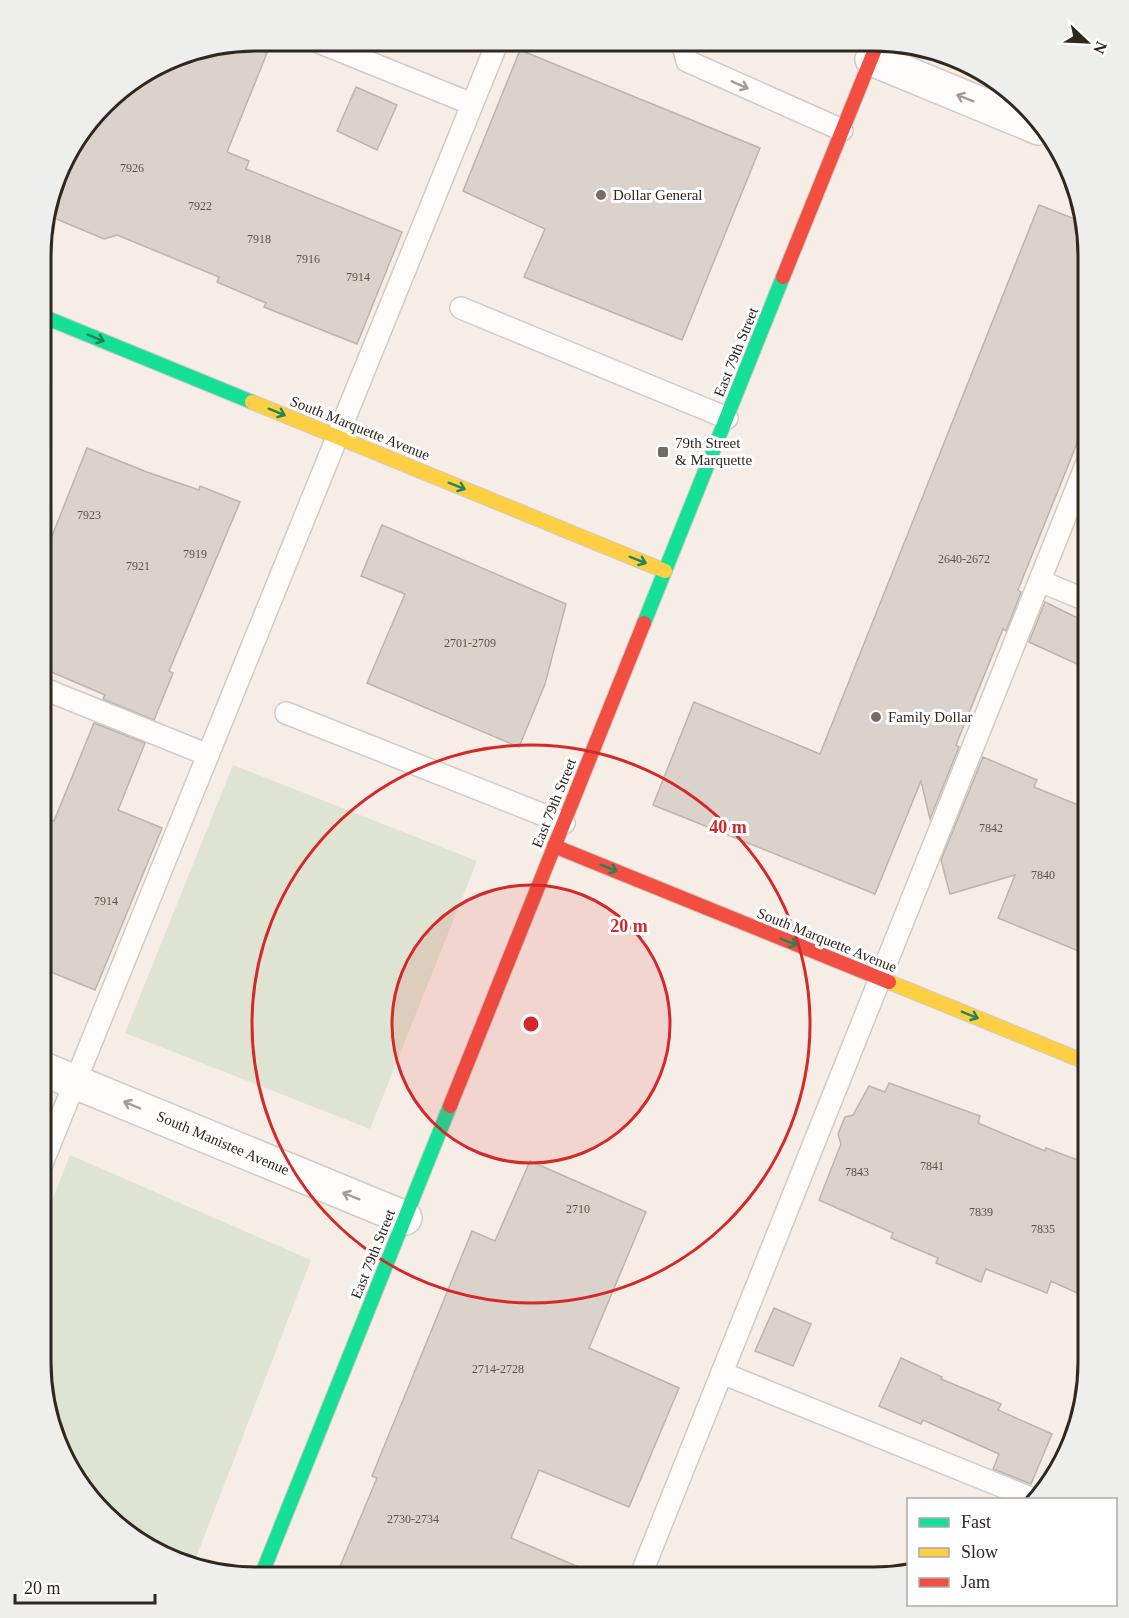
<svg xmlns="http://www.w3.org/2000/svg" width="1129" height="1618" font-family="Georgia,serif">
  <rect width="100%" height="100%" fill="#f6ede6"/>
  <g fill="#dfe4d2">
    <path d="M233,765l244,96 -107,268 -245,-96z"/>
    <path d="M70,1155l241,105 -117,303 -58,-22 -73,-84 -22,-95v-133z"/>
  </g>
  <g fill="#dbd2cc" stroke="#bdb4ae" stroke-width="1.5">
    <path d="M243,43l24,10 -40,99 22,9 -3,8 156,63 -45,112 -93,-37 2,-4 -49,-21 2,-5 -102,-42 -13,4 -57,-24 22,-66 45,-55 73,-42z"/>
    <path d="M520,50l240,98 -78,192 -158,-63 21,-48 -82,-38z"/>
    <path d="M356,87l41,18 -20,45 -40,-19z"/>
    <path d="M1039,205l41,16 8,35v160l-70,174 3,2 -15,39 -3,-2 -47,116 3,2 -29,72 -9,-38 -46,113 -222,-89 41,-103 126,52z"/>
    <path d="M87,448l60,24 52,18 1,-4 40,16 -71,169 4,2 -19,47 -51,-21 2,-4 -63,-27v-107z"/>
    <path d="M382,525l184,79 -21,80 -26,63 -152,-64 38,-89 -44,-18z"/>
    <path d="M1045,602l43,21v46l-59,-27z"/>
    <path d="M94,723l51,20 -27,67 44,18 -67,162 -54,-22v-152l13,5z"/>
    <path d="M983,757l54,23 -3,7 54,22v146l-90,-37 17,-43 -65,19 -9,-34z"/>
    <path d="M889,1083l91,33 -2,7 67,28 1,-3 42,16v134l-37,-17 -4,12 -61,-24 -5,13 -45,-19 2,-5 -47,-20 2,-5 -74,-33 22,-56 -3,-10 7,-17 8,-2 16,-29 16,6z"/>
    <path d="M530,1161l116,51 -57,136 90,40 -50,119 -90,-37 -28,68 91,39 -266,-1 41,-98 -5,-2 100,-245 23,10z"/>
    <path d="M774,1308l37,16 -18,42 -38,-15z"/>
    <path d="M901,1358l41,19 -1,2 60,25 -3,6 54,24 -21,50 -38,-15 6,-15 -76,-34 -2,4 -42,-18z"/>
  </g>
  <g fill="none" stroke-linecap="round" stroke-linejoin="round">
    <g stroke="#d3cac3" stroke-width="24">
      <g id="lane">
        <path d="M316,41l156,63"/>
        <path d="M682,42l5,19 155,69"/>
        <path d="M461,308l266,110"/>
        <path d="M1040,581l48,20"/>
        <path d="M42,688l166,67"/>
        <path d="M286,713l278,110"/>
        <path d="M41,1166l457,-1125"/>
        <path d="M722,1373l311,126"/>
        <path d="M640,1577l448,-1117"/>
      </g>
    </g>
    <g stroke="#d3cac3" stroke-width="36">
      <g id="street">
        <path d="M872,59l167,69"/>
        <path d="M41,1068l364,150"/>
      </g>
    </g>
    <g stroke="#d3cac3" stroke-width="16">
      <g id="fast">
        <path d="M42,316l210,86"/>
        <path d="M644,623l139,-346"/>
        <path d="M261,1576l189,-470"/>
      </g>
    </g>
    <g stroke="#d3cac3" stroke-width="16">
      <g id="slow">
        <path d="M252,402l413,169"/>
        <path d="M889,982l199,81"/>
      </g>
    </g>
    <g stroke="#d3cac3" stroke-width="16">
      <g id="jam">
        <path d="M783,277l95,-235"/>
        <path d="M554,846l335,136"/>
        <path d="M450,1106l194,-483"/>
      </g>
    </g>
    <use href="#lane" stroke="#fefcfb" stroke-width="21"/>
    <use href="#street" stroke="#fefcfb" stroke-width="33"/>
    <use href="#fast" stroke="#16e098" stroke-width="14"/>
    <use href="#slow" stroke="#ffcf43" stroke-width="14"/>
    <use href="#jam" stroke="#f24e42" stroke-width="14"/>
  </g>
  <defs><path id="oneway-shaft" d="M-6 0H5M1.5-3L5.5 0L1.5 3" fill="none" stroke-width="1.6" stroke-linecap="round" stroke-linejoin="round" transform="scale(1.5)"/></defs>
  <g stroke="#a19c98">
    <use href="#oneway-shaft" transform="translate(740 85) rotate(24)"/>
    <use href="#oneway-shaft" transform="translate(965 98) rotate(-158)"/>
    <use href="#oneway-shaft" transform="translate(132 1105) rotate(-157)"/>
    <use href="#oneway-shaft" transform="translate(351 1196) rotate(-158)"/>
  </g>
  <g stroke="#23845c">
    <use href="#oneway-shaft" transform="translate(96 338) rotate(22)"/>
    <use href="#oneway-shaft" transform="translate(277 412) rotate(22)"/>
    <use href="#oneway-shaft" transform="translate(457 486) rotate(22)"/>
    <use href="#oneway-shaft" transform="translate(638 560) rotate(22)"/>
    <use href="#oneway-shaft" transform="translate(609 868) rotate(22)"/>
    <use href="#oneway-shaft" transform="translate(789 942) rotate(22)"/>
    <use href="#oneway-shaft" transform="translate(970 1015) rotate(22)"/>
  </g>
  <circle cx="531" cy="1024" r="139" fill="#d62828" fill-opacity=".12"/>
  <g fill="none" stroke="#d62828" stroke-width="3">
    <circle cx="531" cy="1024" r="139"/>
    <circle cx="531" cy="1024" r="279"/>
  </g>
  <g fill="#756c65" stroke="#fff" stroke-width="2">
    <circle cx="601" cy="195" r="6"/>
    <rect x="657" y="446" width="12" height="12" rx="3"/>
    <circle cx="876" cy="717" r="6"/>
  </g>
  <g text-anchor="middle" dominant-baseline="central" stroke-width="6" stroke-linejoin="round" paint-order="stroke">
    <g font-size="12" fill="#5b524a">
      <text x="132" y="168">7926</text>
      <text x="200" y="206">7922</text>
      <text x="259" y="239">7918</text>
      <text x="308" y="259">7916</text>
      <text x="358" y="277">7914</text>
      <text x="89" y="515">7923</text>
      <text x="195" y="554">7919</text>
      <text x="964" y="559">2640-2672</text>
      <text x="138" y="566">7921</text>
      <text x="470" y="643">2701-2709</text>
      <text x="991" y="828">7842</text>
      <text x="1043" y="875">7840</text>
      <text x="106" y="901">7914</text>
      <text x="932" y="1166">7841</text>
      <text x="857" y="1172">7843</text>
      <text x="578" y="1209">2710</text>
      <text x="981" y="1212">7839</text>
      <text x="1043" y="1229">7835</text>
      <text x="498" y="1369">2714-2728</text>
      <text x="413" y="1519">2730-2734</text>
    </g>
    <g font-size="15" fill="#30271f" stroke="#fff" text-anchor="start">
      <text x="613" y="195">Dollar General</text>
      <text x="675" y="443">79th Street<tspan x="675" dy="17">&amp; Marquette</tspan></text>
      <text x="888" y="717">Family Dollar</text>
    </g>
    <g font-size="15" fill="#30271f" stroke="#fff">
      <text transform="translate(736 352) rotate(-68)">East 79th Street</text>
      <text transform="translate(360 428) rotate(22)">South Marquette Avenue</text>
      <text transform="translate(554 803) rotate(-68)">East 79th Street</text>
      <text transform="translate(827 940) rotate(22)">South Marquette Avenue</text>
      <text transform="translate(223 1143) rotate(23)">South Manistee Avenue</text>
      <text transform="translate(373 1254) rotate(-68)">East 79th Street</text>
    </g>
  </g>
  <path d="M0 0H1129V1618H0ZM256 51H873A205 205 0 0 1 1078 256V1362A205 205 0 0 1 873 1567H256A205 205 0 0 1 51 1362V256A205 205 0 0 1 256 51Z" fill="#eeeeed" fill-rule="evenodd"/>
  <path fill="none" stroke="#30271f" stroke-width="3" d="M256 51H873A205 205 0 0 1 1078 256V1362A205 205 0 0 1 873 1567H256A205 205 0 0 1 51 1362V256A205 205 0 0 1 256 51Z"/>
  <circle cx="531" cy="1024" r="9" fill="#d62828" stroke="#fff" stroke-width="3"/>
  <g font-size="18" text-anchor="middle" font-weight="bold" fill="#d62828" stroke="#fff" stroke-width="6" stroke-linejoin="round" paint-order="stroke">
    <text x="728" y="833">40 m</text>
    <text x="629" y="932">20 m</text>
  </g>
  <rect x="907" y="1498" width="210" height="108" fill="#ffffff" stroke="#aca9a5" stroke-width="1.5"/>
  <rect x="919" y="1518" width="30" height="9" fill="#16e098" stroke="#aca9a5" stroke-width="1.5"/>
  <text x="961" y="1528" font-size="18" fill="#30271f">Fast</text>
  <rect x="919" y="1548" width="30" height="9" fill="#ffcf43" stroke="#aca9a5" stroke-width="1.5"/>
  <text x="961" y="1558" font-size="18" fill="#30271f">Slow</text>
  <rect x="919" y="1578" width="30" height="9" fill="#f24e42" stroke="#aca9a5" stroke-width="1.5"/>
  <text x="961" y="1588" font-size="18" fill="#30271f">Jam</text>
  <g transform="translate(1087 42) rotate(113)" stroke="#ffffff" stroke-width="4.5" paint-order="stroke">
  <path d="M0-4.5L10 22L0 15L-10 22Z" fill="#30271f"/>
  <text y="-9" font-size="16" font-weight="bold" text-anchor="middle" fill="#30271f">N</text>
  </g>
  <path d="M15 1594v9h140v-9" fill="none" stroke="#30271f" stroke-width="3"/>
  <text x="24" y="1594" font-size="18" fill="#30271f" stroke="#ffffff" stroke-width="4.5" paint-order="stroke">20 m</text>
</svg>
